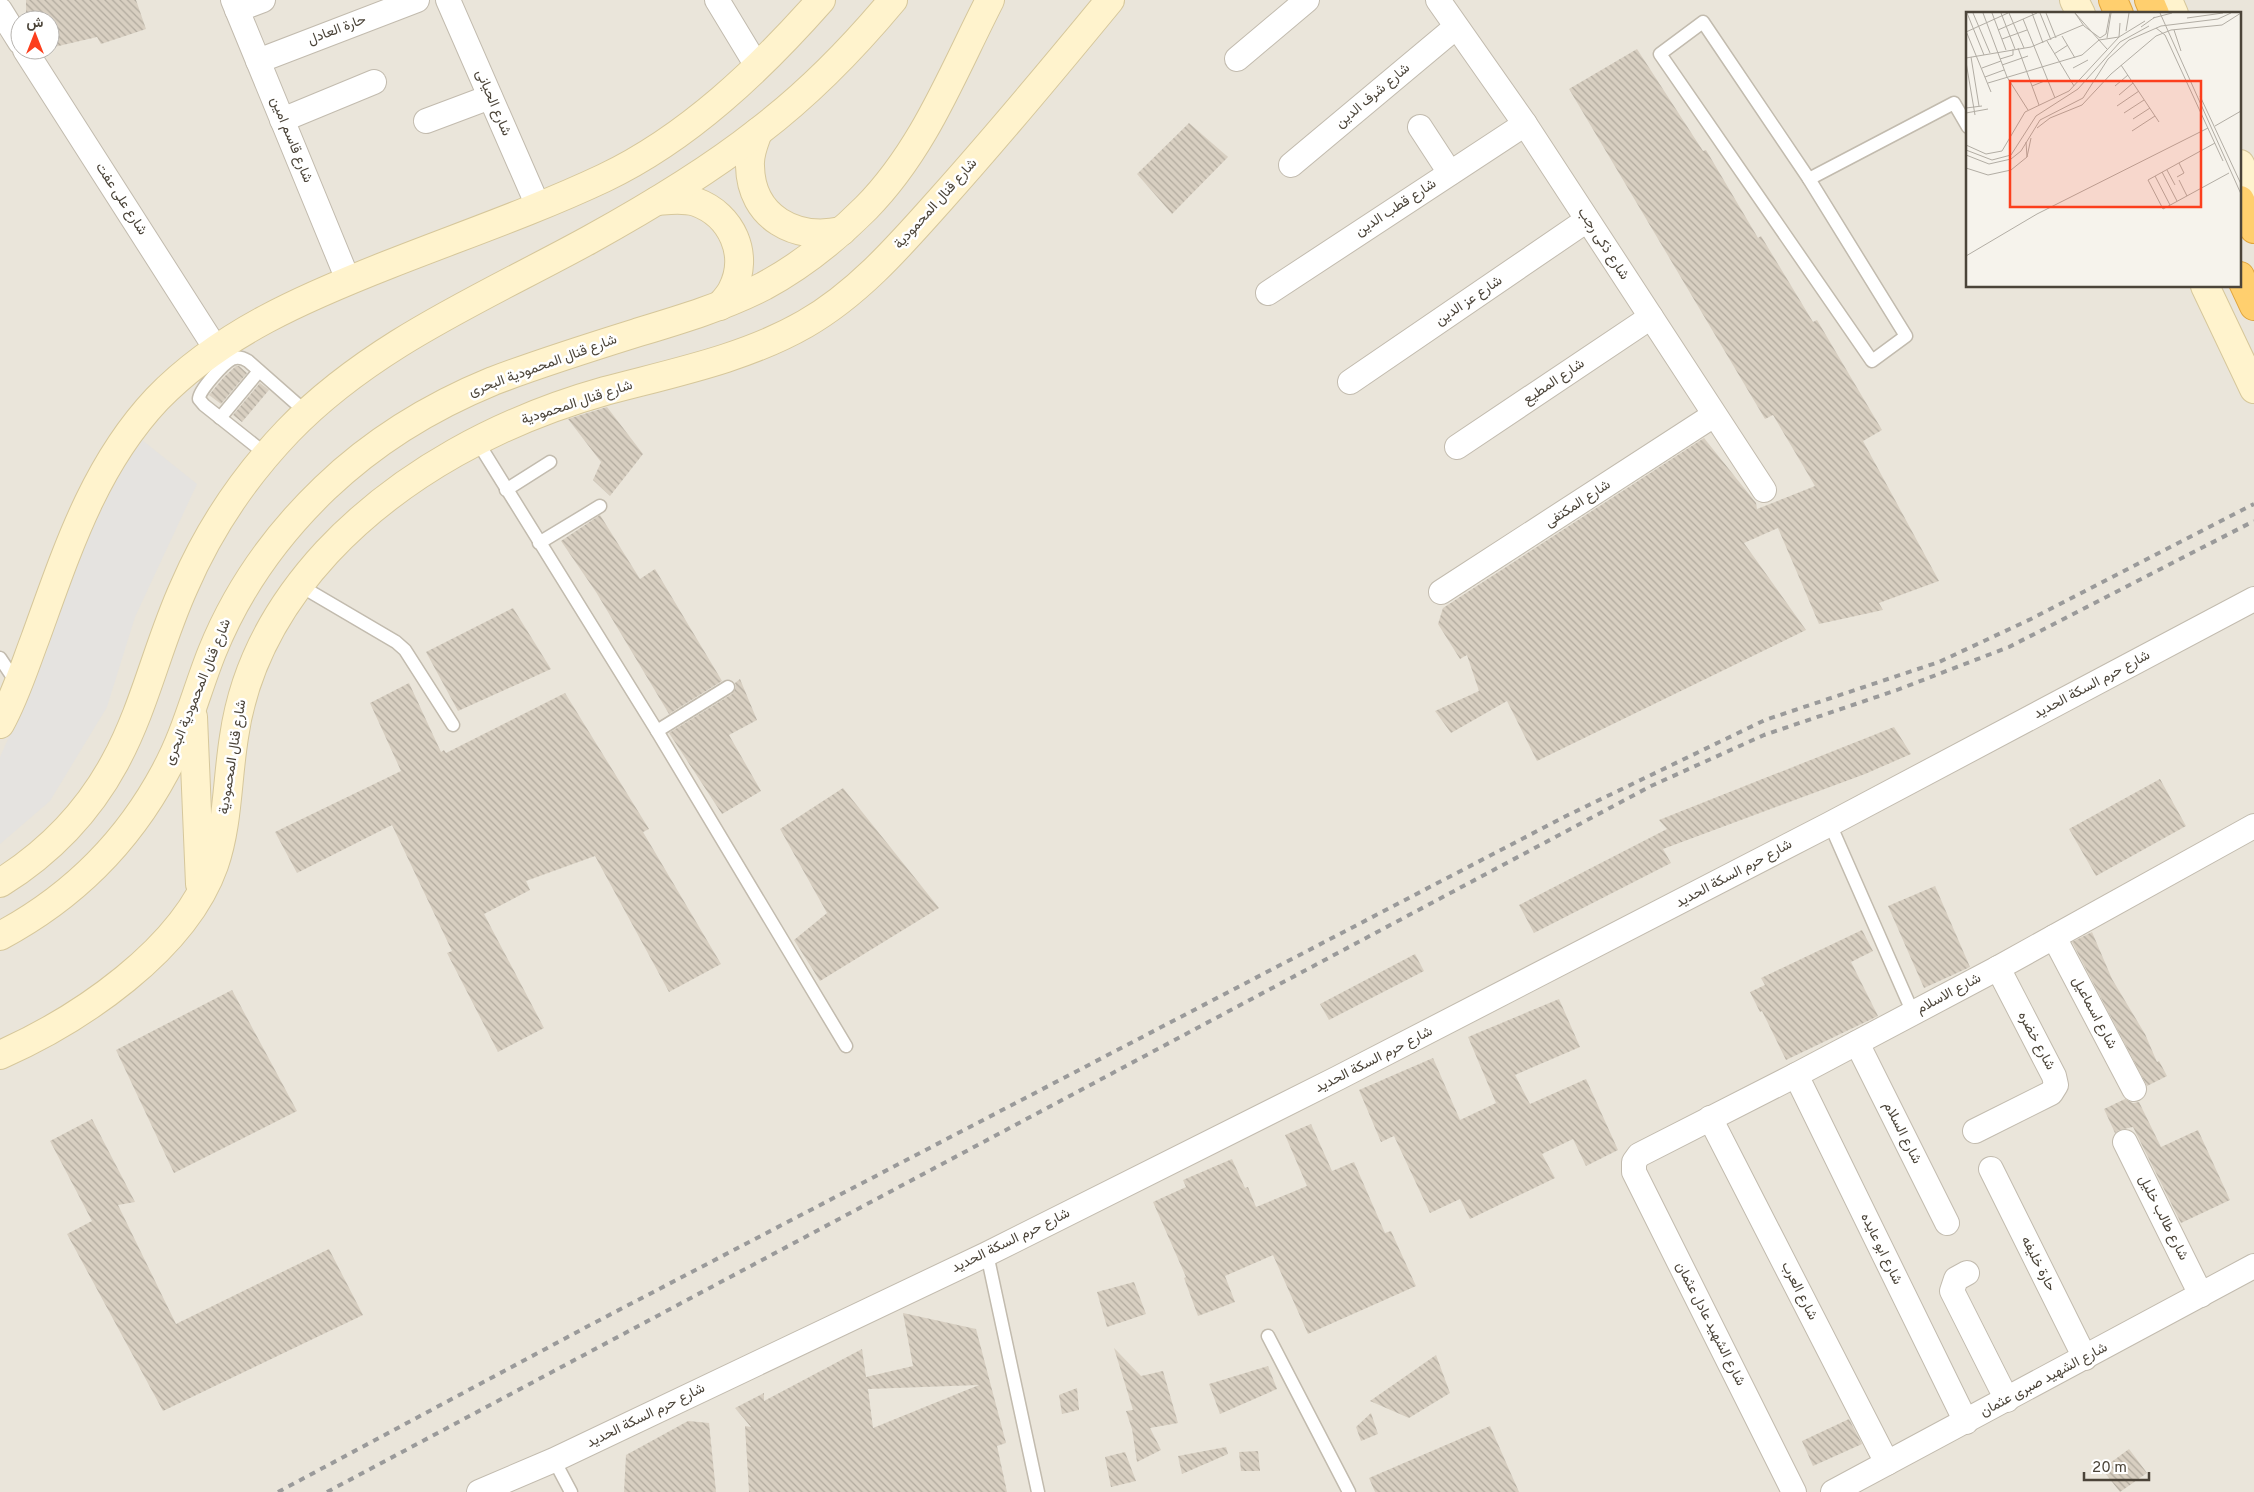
<svg xmlns="http://www.w3.org/2000/svg" width="2254" height="1492" font-family="Overpass,Vazirmatn,sans-serif">
  <defs>
    <pattern id="building-back-hatch" width="6" height="6" patternUnits="userSpaceOnUse" patternTransform="scale(1.25)"><rect width="6" height="6" fill="#d8cfc1"/><path d="M-1 5l2 2M0 0l6 6M5-1l2 2" fill="none" stroke="#b1aa9e"/></pattern>
  </defs>
  <rect width="100%" height="100%" fill="#f6f3ec"/>
  <path fill="#eae5da" fill-rule="evenodd" d="M0,0h2254v1492h-2254zM1968,14h272v272h-272zM20,20h30v30h-30z"/>
  <path fill="#e5e3e0" d="M137,436l60,48 -62,133 -28,90 -57,94 -50,43v-87l46,-103 35,-111z"/>
  <g fill="url(#building-back-hatch)" fill-rule="evenodd">
    <path d="M26,0h110l10,29 -45,15 -4,-7 -47,11v-28h-24z"/>
    <path d="M1637,49l66,102 3,-1 52,88 3,-2 52,86 4,-2 65,110 -19,11 76,140 -60,22 4,7 -64,14 -41,-96 -34,15 62,87 -269,131 -30,-60 -56,32 -16,-22 44,-20 -12,-36 -7,4 -22,-35 5,-16 261,-170 52,65 1,6 58,-23 -42,-71 -8,4 -196,-330z"/>
    <path d="M1189,123l39,34 -56,57 -35,-40z"/>
    <path d="M236,366h3l8,7 -26,31 -12,-9 15,-18z"/>
    <path d="M260,383l9,7 -27,32 -9,-7z"/>
    <path d="M607,407l36,47 -33,42 -17,-16 8,-18 -33,-43z"/>
    <path d="M600,515l40,64 15,-10 67,112 -53,33 -73,-122 -35,-51z"/>
    <path d="M513,608l38,61 -93,42 -32,-59z"/>
    <path d="M740,679l17,41 -28,15 32,56 -39,23 -53,-81 63,-39 4,-7 -1,-4z"/>
    <path d="M409,683l32,69 3,-2 2,3 119,-60 84,136 -6,3 78,132 -52,28 -74,-136 -69,25 4,9 -46,24 60,114 -46,24 -51,-99 5,-2 -60,-126 -95,48 -22,-41 126,-61 -31,-68z"/>
    <path d="M1894,727l17,27 -46,20 -202,75 8,14 -137,70 -15,-28 148,-76 -8,-9z"/>
    <path d="M2160,779l26,47 -90,50 -27,-47z"/>
    <path d="M843,788l96,120 -119,73 -26,-41 33,-27 -47,-84z"/>
    <path d="M1935,886l35,81 -46,21 -36,-82z"/>
    <path d="M1862,930l11,21 -22,11 27,54 -92,44 -24,-49 -2,1 -10,-20 15,-7 -4,-7z"/>
    <path d="M2092,932l20,47 33,55 12,28 2,-1 8,15 -20,10 -75,-144z"/>
    <path d="M1415,954l9,17 -95,49 -9,-16z"/>
    <path d="M232,990l65,121 -123,62 -58,-123z"/>
    <path d="M1559,999l21,48 -65,28 15,29 56,-25 32,71 -32,16 -13,-27 -31,15 13,24 -85,41 -10,-20 -30,14 -36,-77 -13,6 -22,-52 74,-32 27,62 36,-17 -28,-66z"/>
    <path d="M2125,1099l8,4 6,-1 22,45 37,-17 32,70 -49,23 -48,-96 -14,3 -4,3 -11,-24z"/>
    <path d="M92,1119l43,83 -17,3 58,119 153,-75 34,66 -200,96 -96,-177 25,-13 -42,-80z"/>
    <path d="M1311,1124l21,47 22,-9 31,71 6,-2 25,55 -108,48 -35,-79 -48,21 10,26 -37,14 -14,-38 2,-1 -33,-75 33,-15 -3,-7 49,-21 13,29 3,-1 8,20 51,-21 -22,-51z"/>
    <path d="M1134,1282l12,32 -39,13 -10,-35z"/>
    <path d="M903,1313l73,16 30,114 -9,3 10,46h-258l-4,-66 6,1 -16,-19 29,-15v8l98,-52 4,28 47,-11zM979,1385l-106,43 -5,-39z"/>
    <path d="M1114,1348l27,28 22,-5 15,52 -28,5 11,22 -24,12 -5,-33 -6,-18 7,-1z"/>
    <path d="M1436,1355l14,38 -41,25 -39,-17z"/>
    <path d="M1268,1366l9,23 -57,25 -11,-30z"/>
    <path d="M1077,1388l2,22 -17,4 -3,-19z"/>
    <path d="M1371,1413l7,21 -17,7 -5,-14z"/>
    <path d="M1849,1419l13,25 -49,22 -11,-25z"/>
    <path d="M688,1421l21,2 7,69h-92l2,-37z"/>
    <path d="M1490,1426l29,66h-144l-6,-14z"/>
    <path d="M1226,1447l2,7 -46,20 -4,-18z"/>
    <path d="M2129,1449l18,24 -27,19 -18,-23z"/>
    <path d="M1258,1451l2,20h-19l-2,-19z"/>
    <path d="M1125,1452l11,29 -25,6 -6,-30z"/>
  </g>
  <g fill="none" stroke-linecap="round" stroke-linejoin="round">
    <g stroke="#c2bbae" stroke-width="15">
      <g id="lane">
        <path d="M1703,22l106,157 97,157 -34,25 -212,-307z"/>
        <path d="M1809,179l145,-76 14,24"/>
        <path d="M220,418l39,-47"/>
        <path d="M477,441l180,290 189,315"/>
        <path d="M267,455l-63,-50 -5,-6c0,-9 25,-36 33,-40 6,-3 11,-1 16,2l59,52"/>
        <path d="M506,490l44,-28"/>
        <path d="M539,543l61,-37"/>
        <path d="M299,585l97,57 9,8 48,75"/>
        <path d="M0,658l18,27"/>
        <path d="M657,731l71,-44"/>
        <path d="M1830,824l83,189"/>
        <path d="M987,1254l51,238"/>
        <path d="M1268,1336l81,156"/>
        <path d="M554,1460l17,32"/>
      </g>
    </g>
    <g stroke="#c2bbae" stroke-width="26">
      <g id="street">
        <path d="M233,0l115,280"/>
        <path d="M448,0l90,206"/>
        <path d="M717,0l40,66"/>
        <path d="M1438,0l87,124 239,366"/>
        <path d="M0,10l20,32"/>
        <path d="M237,10l26,-10"/>
        <path d="M25,50l191,299"/>
        <path d="M1237,59l70,-59"/>
        <path d="M258,61l159,-61"/>
        <path d="M282,120l92,-38"/>
        <path d="M426,121l64,-24"/>
        <path d="M1420,127l30,46"/>
        <path d="M1291,165l165,-138"/>
        <path d="M1268,293l257,-169"/>
        <path d="M1350,382l237,-162"/>
        <path d="M1457,447l194,-130"/>
        <path d="M1441,592l273,-177"/>
        <path d="M2054,937l80,152"/>
        <path d="M1857,1043l90,180"/>
        <path d="M1796,1075l170,347"/>
        <path d="M1710,1118l177,345"/>
        <path d="M1975,1131l76,-38 5,-8 -2,-9 -56,-108"/>
        <path d="M2125,1142l76,153"/>
        <path d="M1991,1169l94,189"/>
        <path d="M1967,1273l-11,6 -4,12 55,109"/>
        <path d="M479,1492l75,-32 433,-206 351,-176 492,-254 424,-225"/>
        <path d="M1794,1492l-160,-320v-10l5,-7 157,-80 202,-107 256,-142"/>
        <path d="M1833,1492l421,-226"/>
      </g>
    </g>
    <g stroke="#d6c79b" stroke-width="30">
      <g id="secondary">
        <path d="M2074,0l7,14"/>
        <path d="M2168,0l6,14"/>
        <path d="M758,132c-4,11 -9,22 -8,34 1,52 46,75 92,65"/>
        <path d="M2240,164l14,28"/>
        <path d="M657,201c13,-1 26,-3 39,1 36,13 54,53 36,88 -3,6 -8,11 -12,16"/>
        <path d="M2205,286l49,103"/>
        <path d="M193,717l7,167"/>
        <path d="M0,724c15,-27 24,-56 35,-85 31,-85 58,-172 122,-240 64,-66 149,-102 233,-135 71,-28 144,-53 214,-86 84,-40 156,-109 217,-178"/>
        <path d="M0,883c48,-30 88,-71 115,-121 30,-55 43,-118 69,-175 25,-58 61,-111 104,-156 84,-87 197,-134 301,-191 58,-32 117,-67 169,-108 50,-38 95,-84 135,-132"/>
        <path d="M0,936c71,-38 127,-93 165,-164 21,-38 31,-80 47,-120 25,-62 65,-118 113,-164 48,-46 107,-82 168,-107 47,-18 95,-33 143,-48 43,-13 87,-26 128,-47 37,-20 72,-48 102,-78 58,-59 87,-136 124,-208"/>
        <path d="M0,1055c79,-35 184,-105 214,-190 14,-40 13,-85 20,-128 10,-71 45,-133 93,-185 74,-79 175,-132 278,-161 67,-18 139,-32 200,-67 54,-31 96,-80 137,-126 58,-65 113,-131 168,-198"/>
      </g>
    </g>
    <g stroke="#e0a43c" stroke-width="30">
      <g id="highway">
        <path d="M2113,0l6,14"/>
        <path d="M2149,0l6,14"/>
        <path d="M2240,200l14,29"/>
        <path d="M2240,276l14,30"/>
      </g>
    </g>
    <use href="#lane" stroke="#fff" stroke-width="12"/>
    <use href="#street" stroke="#fff" stroke-width="24"/>
    <use href="#secondary" stroke="#fff3cd" stroke-width="28"/>
    <use href="#highway" stroke="#ffcf6e" stroke-width="28"/>
    <g stroke="#9a9a9a" stroke-width="4" stroke-dasharray="6 6" stroke-linecap="butt">
      <path d="M278,1492l314,-168 974,-508 199,-96 174,-58 92,-43 223,-115"/>
      <path d="M327,1492l1324,-706 113,-51 133,-45 112,-43 245,-126"/>
    </g>
  </g>
  <g text-anchor="middle" dominant-baseline="central" stroke-width="5" stroke-linejoin="round" paint-order="stroke">
    <g font-size="14" fill="#4b4439" stroke="#fff">
      <text transform="translate(337 30) rotate(-21)">حارة العادل</text>
      <text transform="translate(1373 96) rotate(-40)">شارع شرف الدين</text>
      <text transform="translate(493 103) rotate(67)">شارع الحيانى</text>
      <text transform="translate(291 140) rotate(68)">شارع قاسم امين</text>
      <text transform="translate(121 199) rotate(57)">شارع على عفت</text>
      <text transform="translate(936 204) rotate(-48)">شارع قنال المحمودية</text>
      <text transform="translate(1396 208) rotate(-33)">شارع قطب الدين</text>
      <text transform="translate(1603 244) rotate(57)">شارع ذكى رجب</text>
      <text transform="translate(1469 301) rotate(-34)">شارع عز الدين</text>
      <text transform="translate(543 366) rotate(-20)">شارع قنال المحمودية البحرى</text>
      <text transform="translate(1554 382) rotate(-34)">شارع المطيع</text>
      <text transform="translate(577 403) rotate(-18)">شارع قنال المحمودية</text>
      <text transform="translate(1578 504) rotate(-33)">شارع المكتفى</text>
      <text transform="translate(2092 685) rotate(-28)">شارع حرم السكة الحديد</text>
      <text transform="translate(198 692) rotate(-68)">شارع قنال المحمودية البحرى</text>
      <text transform="translate(233 757) rotate(-81)">شارع قنال المحمودية</text>
      <text transform="translate(1734 874) rotate(-28)">شارع حرم السكة الحديد</text>
      <text transform="translate(1949 994) rotate(-28)">شارع الاسلام</text>
      <text transform="translate(2094 1013) rotate(62)">شارع اسماعيل</text>
      <text transform="translate(2036 1041) rotate(62)">شارع خضره</text>
      <text transform="translate(1374 1060) rotate(-27)">شارع حرم السكة الحديد</text>
      <text transform="translate(1902 1133) rotate(63)">شارع السلام</text>
      <text transform="translate(2163 1218) rotate(63)">شارع طالب خليل</text>
      <text transform="translate(1011 1241) rotate(-26)">شارع حرم السكة الحديد</text>
      <text transform="translate(1881 1249) rotate(64)">شارع ابو عايده</text>
      <text transform="translate(2038 1264) rotate(63)">حارة خليفه</text>
      <text transform="translate(1799 1291) rotate(63)">شارع العرب</text>
      <text transform="translate(1710 1324) rotate(63)">شارع الشهيد عادل عثمان</text>
      <text transform="translate(2044 1380) rotate(-28)">شارع الشهيد صبرى عثمان</text>
      <text transform="translate(646 1416) rotate(-26)">شارع حرم السكة الحديد</text>
    </g>
  </g>
  <g transform="translate(1966 12)">
    <rect width="275" height="275" fill="#f6f3ec"/>
    <path fill="none" stroke="#b2ada4" stroke-width="1" d="M1,1l17,42M7,1l17,40M17,1l24,64 21,33M26,1l14,37M35,1l14,36M43,1l15,35M66,1l11,30M74,1l11,27M80,1l10,25M109,1l32,36M109,1l9,13 16,12 6,-4 4,-21M194,1l81,181M187,6l19,-5M221,6l36,-5M57,7l32,79M175,15l14,-10M190,16l9,7 58,126M32,18l39,-17M208,18l7,21M0,19l25,61M160,19l3,-18M0,20l42,-19M96,24l13,22M141,26l4,-25M36,27l25,-9M81,29l27,45M52,36l21,57M88,42l14,-9M5,45l8,49M0,46l65,-11 52,-22M34,47l13,-4v-6M0,50l9,53M36,53l26,-9M155,53l38,57M16,56l19,-7M107,56l15,-8M19,65l19,-7M22,71l94,-28 17,-15 20,-3 1,-14M66,74l15,-6M149,74l13,-11M153,83l14,-12M234,84l41,88M151,94l22,-15M0,96l16,-2M0,101l22,-4M158,101l20,-13M167,107l17,-11M249,114l26,-15M71,116l13,-10 32,-13 29,-31 45,-38 15,-6 51,-5 19,-12M166,119l23,-15M60,130l1,15M249,131l-67,37 15,29 66,-36M0,133l20,9 16,-3 23,-39 44,-21 50,-54 26,-16M0,138l26,10 19,-5 25,-39 42,-27 42,-47 29,-16M0,143l23,9 22,-5 10,-8 19,-31 43,-22 25,-39 21,-19 32,-14 57,-7 13,-6M0,156l22,7 23,-5 16,-13 4,-19M201,158l8,15M196,160l15,29M189,164l15,29M211,165l7,-4 -5,-10M213,168l8,16M0,244l71,-42 171,-86"/>
    <path fill="#fc3f1d" fill-opacity="0.15" stroke="#fc3f1d" stroke-width="2.5" d="M44,69h191v126h-191z"/>
    <rect width="275" height="275" fill="none" stroke="#4b4439" stroke-width="2.5"/>
  </g>
  <g transform="translate(35 35)"><circle r="24" fill="#ffffff" stroke="#b7b4b0"/>
  <path d="M0-4L9 19L0 12L-9 19Z" fill="#fc3f1d"/>
  <text y="-8" font-size="14" font-weight="bold" text-anchor="middle" fill="#4b4439">ش</text>
  </g>
  <path d="M2084 1472v8h65v-8" fill="none" stroke="#4b4439" stroke-width="2.5"/>
  <text x="2092" y="1472" font-size="15" fill="#4b4439" stroke="#ffffff" stroke-width="4" paint-order="stroke">20 m</text>
</svg>
